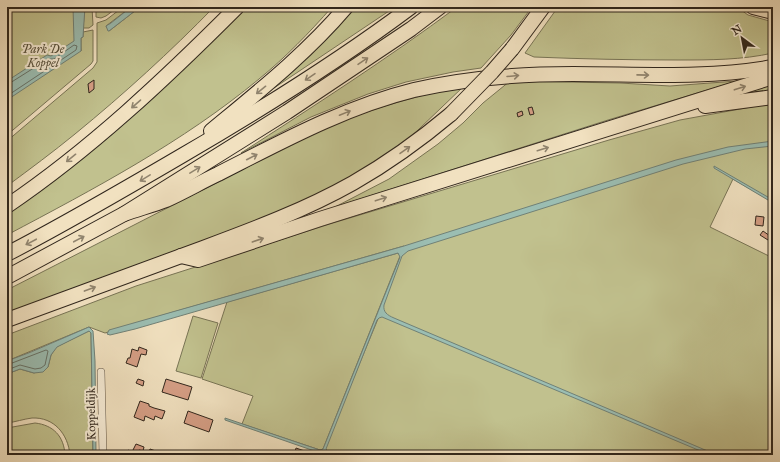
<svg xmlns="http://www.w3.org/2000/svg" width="780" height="462" font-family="'IM FELL Great Primer',serif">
  <rect width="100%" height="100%" fill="#f1e1c0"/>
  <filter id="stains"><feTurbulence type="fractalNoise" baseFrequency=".005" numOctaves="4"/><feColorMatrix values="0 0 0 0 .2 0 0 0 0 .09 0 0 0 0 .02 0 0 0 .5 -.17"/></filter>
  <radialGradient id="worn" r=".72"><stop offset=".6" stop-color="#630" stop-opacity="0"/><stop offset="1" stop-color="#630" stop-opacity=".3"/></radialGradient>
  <g fill="#c1c18e" stroke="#787455">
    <path d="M7,7h69l5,44v-14h2v-5l10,-2v31l-2,3 -84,71z"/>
    <path d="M85,7h7l1,18 -4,3h-6z"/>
    <path d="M96,7h7v3l1,1 6,-4h8l-12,9 -5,2 -5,-1z"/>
    <path d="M123,7h8l-25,19 3,5 31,-24h74c-44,45 -90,87 -139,127 -22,18 -45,35 -68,52v-45l86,-73 4,-6v-39l9,-3z"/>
    <path d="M242,7h90c-23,26 -46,50 -73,72 -76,63 -165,110 -252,156v-22z"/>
    <path d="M351,7h44l-121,81 8,-8z"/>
    <path d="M457,7h75l-21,28 -30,33 -28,4 -47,10 -38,12 -57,23 -70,36c73,-47 146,-94 216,-146z"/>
    <path d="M558,7h179l11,8 25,7v31c-31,7 -63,7 -95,7 -48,0 -96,-1 -144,-3l-9,-4z"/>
    <path d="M510,81l110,2 50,3 67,-5 -129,39 -273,87 54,-28 49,-35 25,-21 20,-20z"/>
    <path d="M773,83v10l-43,5z"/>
    <path d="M464,86l-68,65 -76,43 -61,26 -252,93v-23l297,-152c51,-25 105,-41 160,-52z"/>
    <path d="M773,103v99l-40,-23 -23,48 63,31v197h-442l-8,-3 57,-138 24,-68 -234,67 -65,20 -16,-6 -82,34v-26l129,-49 197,-63 276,-83 71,-20z"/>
    <path d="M398,253l2,3 -77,193 -3,1 -78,-26 11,-28 -51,-17 25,-77z"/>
    <path d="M193,316l25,7 -17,55 -25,-7z"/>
    <path d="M89,331l2,2 2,122h-23c-2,-21 -16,-38 -38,-37 -8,1 -17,4 -25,5v-49l13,-5 14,4 14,-6 3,-12 5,-8z"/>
    <path d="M35,423c18,2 29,13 30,32h-58v-27z"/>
  </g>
  <g fill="#9bbeb3" stroke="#708177">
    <path d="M73,7h12l-2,30 -2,1v13l-74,49v-19l40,-26 4,1 23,-15z"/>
    <path d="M131,7h9l-31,24h-1l-2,-5 5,-3z"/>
    <path d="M773,141v5l-28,3 -62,15 -275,87 -6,5 -18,49c-1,7 3,10 10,13l323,137h-7l-328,-138 -3,1 -2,2 -51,129 3,4 6,2h-9l-101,-35v-2l95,32 3,-1 77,-192 -2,-4 -263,76 -25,6 -3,-1 2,-4 295,-84 272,-86 52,-13z"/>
    <path d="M714,166l59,34v3l-59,-35z"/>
    <path d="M89,327l4,4 2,30 1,94h-3l-2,-122 -2,-2 -32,16 -6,8 -3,12 -5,5 -9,1 -14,-4 -13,5v-13l24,-9z"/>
  </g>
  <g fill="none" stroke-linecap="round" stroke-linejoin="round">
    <g stroke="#667268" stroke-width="1">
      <path d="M7,84l3,-1 38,-24h6l20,-14 3,1 -1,4 -69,46"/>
      <path d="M7,365l39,-15 2,1 -3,14 -4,3 -6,1 -15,-4 -13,5"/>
    </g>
  </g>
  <g fill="#d69f86" stroke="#30261c">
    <path d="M94,80v9l-5,4 -1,-9z"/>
    <path d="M532,107l2,7 -4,1 -2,-7z"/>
    <path d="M522,111l1,4 -5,2 -1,-4z"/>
    <path d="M773,155v12l-4,-3v-3l1,-4z"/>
    <path d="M756,216l8,1 -1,9 -8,-1z"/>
    <path d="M763,231l7,5 -2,4 -8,-5z"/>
    <path d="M139,347l8,3 -1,5 -5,-1 -4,13 -11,-4 2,-5h2l2,-9 6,2z"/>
    <path d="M138,379l6,2 -1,5 -7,-3z"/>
    <path d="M166,379l26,8 -4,13 -26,-8z"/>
    <path d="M140,401l9,3v2l5,2 11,3 -3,8 -7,-3 -1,4 -9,-4 -1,5 -10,-4z"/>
    <path d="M188,411l25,9 -4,12 -25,-9z"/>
    <path d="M136,444l8,3 -1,4 -4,-1 -1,5h-11l1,-5 4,2z"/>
    <path d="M296,448l20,7h-22z"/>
    <path d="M150,449l17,6h-19z"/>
  </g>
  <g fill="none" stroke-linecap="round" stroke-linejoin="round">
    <g stroke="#605545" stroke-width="8">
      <path id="minor" d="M101,372l2,83"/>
    </g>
    <g stroke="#30261c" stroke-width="16">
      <g id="motorway">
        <path d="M753,7l20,5"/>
        <path d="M512,49l31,-42"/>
        <path d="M705,106l68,-9"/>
        <path d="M211,131c47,-39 95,-77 135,-124"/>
        <path d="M7,206c84,-57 158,-127 230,-199"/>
        <path d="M124,214c14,-5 29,-9 42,-14 18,-8 35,-18 52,-26 63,-32 127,-67 196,-84 52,-12 106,-16 159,-16 68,0 132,5 200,-7"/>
        <path d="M7,254c60,-31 118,-65 176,-99 79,-46 156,-94 228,-148"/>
        <path d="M181,256l17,4 122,-41 453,-142"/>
        <path d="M7,277l117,-63 163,-102 124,-83 29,-22"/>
        <path d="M7,320c65,-24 131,-48 196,-72 51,-19 102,-38 150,-65 35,-20 67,-43 98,-69"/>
      </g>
    </g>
    <use href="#minor" stroke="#f6ecd6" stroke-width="7"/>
    <use href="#motorway" stroke="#f1e1c0" stroke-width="14"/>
    <g stroke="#30261c" stroke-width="16" stroke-linecap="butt">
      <path id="motorway-bridge" d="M451,114l41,-42 20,-23"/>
    </g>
    <use href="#motorway-bridge" stroke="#f1e1c0" stroke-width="14"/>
  </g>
  <defs><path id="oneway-shaft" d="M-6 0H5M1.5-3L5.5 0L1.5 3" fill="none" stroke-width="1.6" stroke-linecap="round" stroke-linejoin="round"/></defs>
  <g stroke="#90846e">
    <use href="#oneway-shaft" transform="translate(363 61) rotate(-34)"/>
    <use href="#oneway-shaft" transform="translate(643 75) rotate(1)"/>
    <use href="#oneway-shaft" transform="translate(513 76) rotate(-5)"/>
    <use href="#oneway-shaft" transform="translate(310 77) rotate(146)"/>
    <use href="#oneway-shaft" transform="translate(740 88) rotate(-18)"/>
    <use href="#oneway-shaft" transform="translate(261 90) rotate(141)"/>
    <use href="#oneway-shaft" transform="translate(136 104) rotate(139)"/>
    <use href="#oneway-shaft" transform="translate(345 113) rotate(-22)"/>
    <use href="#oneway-shaft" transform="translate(543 149) rotate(-17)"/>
    <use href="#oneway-shaft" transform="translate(405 150) rotate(-35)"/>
    <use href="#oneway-shaft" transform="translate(252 157) rotate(-27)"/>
    <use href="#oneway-shaft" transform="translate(71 158) rotate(141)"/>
    <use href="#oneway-shaft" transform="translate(195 170) rotate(-31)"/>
    <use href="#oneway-shaft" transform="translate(145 178) rotate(149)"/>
    <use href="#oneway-shaft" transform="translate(381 199) rotate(-18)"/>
    <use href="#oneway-shaft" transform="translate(79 239) rotate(-28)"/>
    <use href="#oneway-shaft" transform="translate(258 240) rotate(-19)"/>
    <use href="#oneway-shaft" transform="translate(31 242) rotate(152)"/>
    <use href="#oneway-shaft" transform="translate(90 289) rotate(-20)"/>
  </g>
  <g text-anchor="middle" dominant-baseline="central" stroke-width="4" stroke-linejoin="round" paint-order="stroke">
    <g font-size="12" font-style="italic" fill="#544d38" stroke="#f6ecd6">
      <text x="43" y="49">Park De<tspan x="43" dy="14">Koppel</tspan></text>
    </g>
    <g font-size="12" fill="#30261c" stroke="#f6ecd6">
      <text transform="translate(91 414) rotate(-91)">Koppeldijk</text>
    </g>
  </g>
  <rect width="780" height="462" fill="none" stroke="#f1e1c0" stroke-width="24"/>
  <rect x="8" y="8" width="764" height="446" fill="none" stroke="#30261c" stroke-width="2"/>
  <rect x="12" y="12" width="756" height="438" fill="none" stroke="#30261c"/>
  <g transform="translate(742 38) rotate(328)" stroke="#f6ecd6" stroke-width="3" paint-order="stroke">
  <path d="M0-3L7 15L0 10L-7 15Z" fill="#30261c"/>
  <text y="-6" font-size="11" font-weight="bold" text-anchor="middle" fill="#30261c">N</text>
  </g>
  <rect width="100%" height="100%" filter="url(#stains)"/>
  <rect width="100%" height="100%" fill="url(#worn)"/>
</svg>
